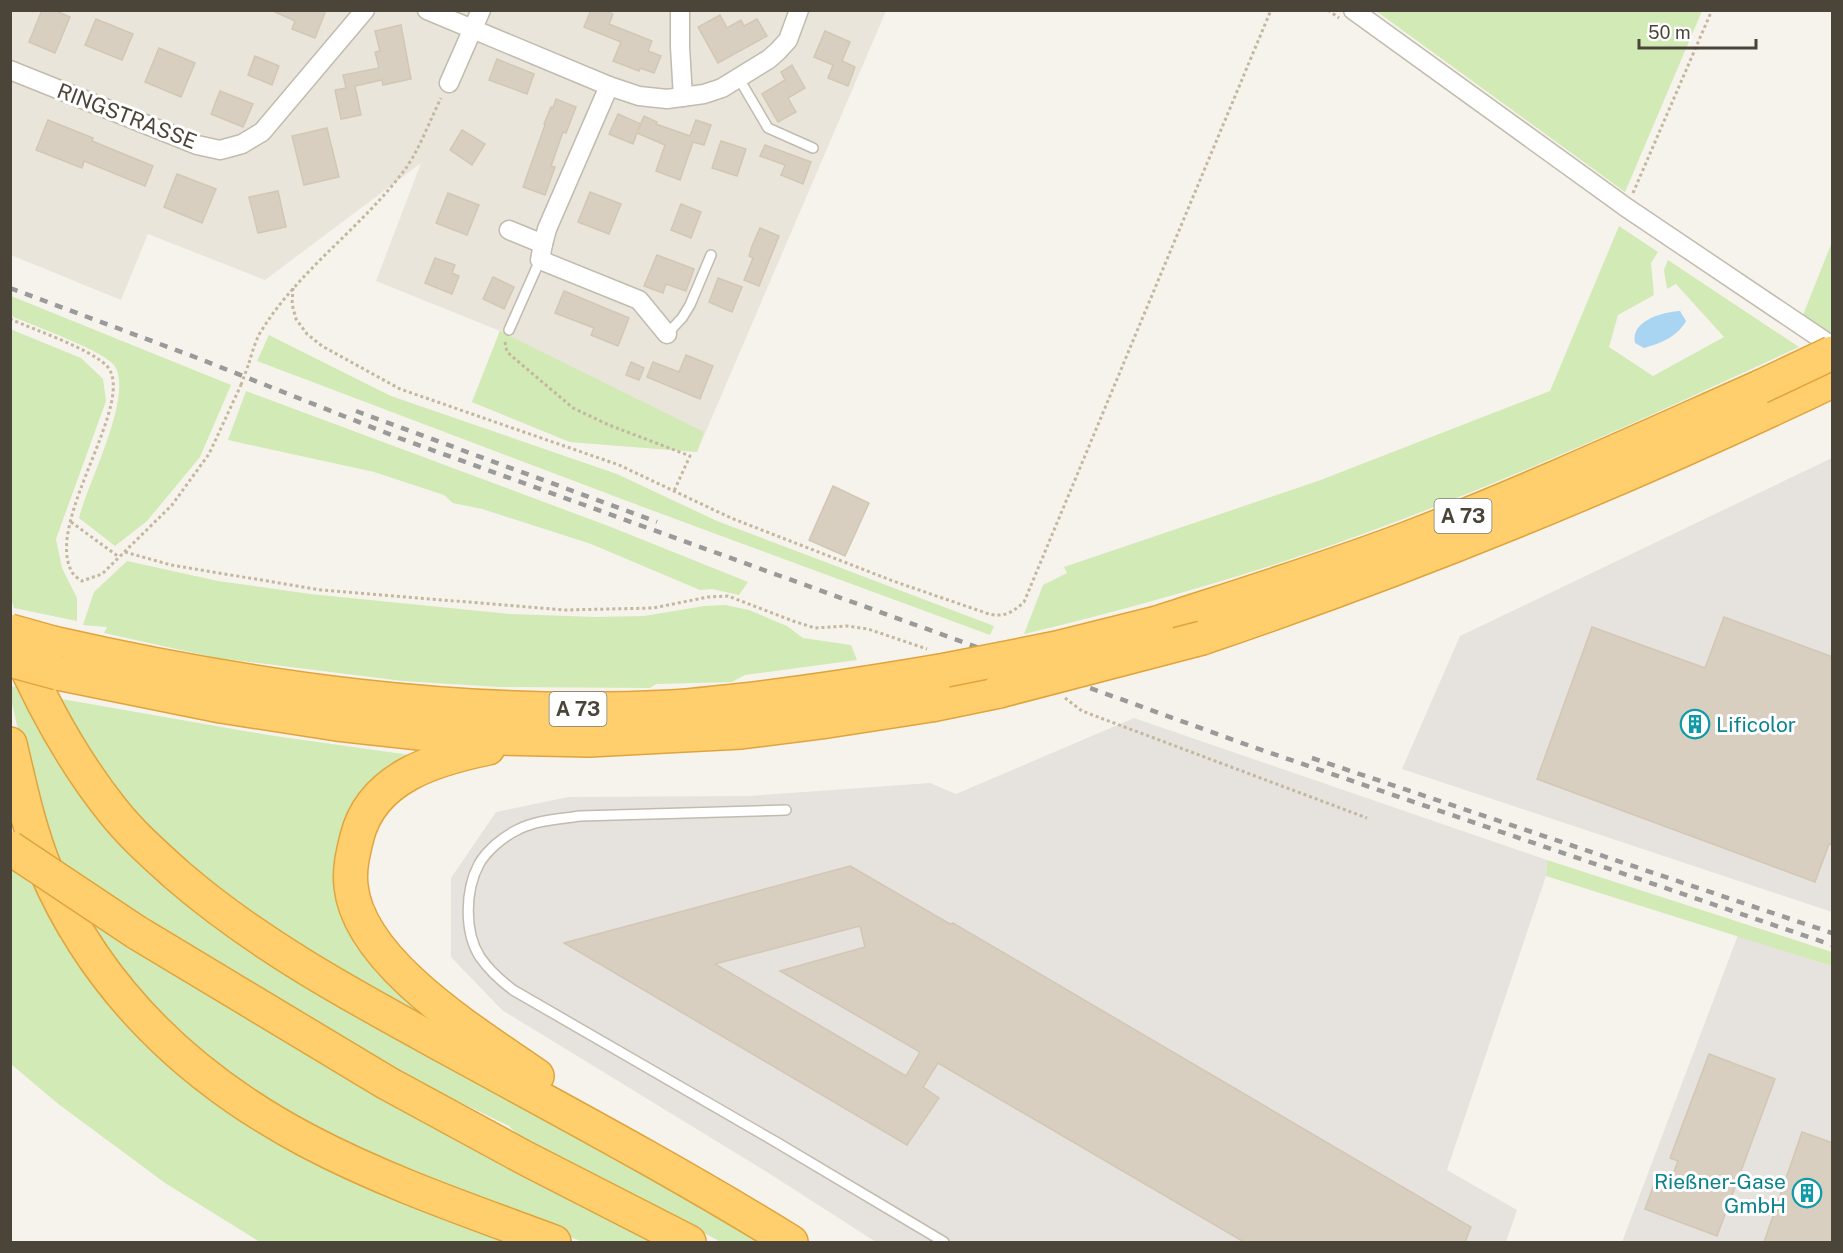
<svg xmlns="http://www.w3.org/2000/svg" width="1843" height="1253" font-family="'Public Sans',sans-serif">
  <rect width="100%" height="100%" fill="#f6f3ec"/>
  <path fill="#eae5da" d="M10,11h876l-189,441 -127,-10 -98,-40 28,-71 -124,-50 45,-118 -156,117 -117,-46 -27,66 -110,-45z"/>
  <g fill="#e6e2dd">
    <path d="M1832,458v454l-430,-143 58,-133z"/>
    <path d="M1134,718l413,142 -1,16 -99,294 70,40 -11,32h-630l-106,-68 -268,-164 -51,-53v-79l45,-66 72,-15 181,-1 181,-13 26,11z"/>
    <path d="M1738,935l94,31v276h-210z"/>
  </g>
  <g fill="#d2eab5">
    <path d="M1376,11h326l-77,181z"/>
    <path d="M1619,226l39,26 -7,11 3,32 -36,20 -9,32 44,29 71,-39 -48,-53 -9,5 -3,-19 4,-10 131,87c-168,78 -338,156 -514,214 -86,28 -173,52 -261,73l19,-49 24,-12 -3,-6 254,-86 232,-90z"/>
    <path d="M1832,242v89l-6,3 -23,-19z"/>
    <path d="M11,296l220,89 -31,72 -53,64 -32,25 -36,-28c8,-34 56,-124 35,-153 -12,-15 -82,-40 -103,-49z"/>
    <path d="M10,329l71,29 22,21 3,22 -50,138 6,29 15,30v23l-63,-13 -3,-9z"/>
    <path d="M500,331l204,101 -7,20 -127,-10 -98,-40z"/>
    <path d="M269,335l122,61 226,78 100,47 277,105 -4,9 -347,-128 -386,-146z"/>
    <path d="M246,391l365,136 137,55 -9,13 -27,-6 -12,1 -109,-46 -109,-35 -29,-6 -9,-8 -70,-23 -146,-32z"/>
    <path d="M127,561l91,20 92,13 201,20 84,3 49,-1 60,-10 21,-1 24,5 38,16 16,12 48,7 6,15 -112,15 -13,7 -76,2 -6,4 -151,-1 -96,-6 -186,-23 -113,-25 3,-6 -24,-2 11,-33z"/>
    <path d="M10,686l16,2 108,162 632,392h-45l-203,-107 -9,-9 -78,-38 -112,-61 -269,-171 -16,-51 -23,-107z"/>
    <path d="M56,698l212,37 149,21 -71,83 47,142 32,40 -159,-91 -119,-99 -68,-90z"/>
    <path d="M1547,860l285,92v14l-286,-90z"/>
    <path d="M10,868l34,26 97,139 388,209h-269l-95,-59 -108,-80 -46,-39z"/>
    <path d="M73,907l423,252 157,83h-70l-244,-95 -187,-127z"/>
  </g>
  <path fill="#a9d4f2" d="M1680,311l6,10c-9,16 -25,22 -42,27l-9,-5c-5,-22 27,-31 45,-32z"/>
  <g fill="#d8cfc1" stroke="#d3c7b4" stroke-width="1.5" fill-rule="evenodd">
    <path d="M42,10h12l16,7 -15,36 -26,-11z"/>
    <path d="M271,10h55l-11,28 -23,-9 3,-8z"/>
    <path d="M591,10h14l8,4 -4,10 43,17 -4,10 13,5 -7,17 -14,-5 -1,3 -26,-10 8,-19 -37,-15z"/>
    <path d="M720,15l7,13 14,-8 3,6 13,-7 10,17 -49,27 -20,-36z"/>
    <path d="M96,19l37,15 -11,26 -37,-15z"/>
    <path d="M401,25l10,54 -28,6 -1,-5 -27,6 6,29 -20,4 -6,-29 11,-2 -3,-13 36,-7 -4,-16 5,-1 -5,-20z"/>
    <path d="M825,31l25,11 -8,19 13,6 -7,19 -20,-8 5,-13 -19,-8z"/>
    <path d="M159,48l36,15 -14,34 -36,-15z"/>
    <path d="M255,56l24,10 -7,19 -24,-10z"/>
    <path d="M497,59l37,15 -7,20 -38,-14z"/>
    <path d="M792,65l13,23 -17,10 8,14 -18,10 -16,-28 23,-14 -4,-8z"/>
    <path d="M220,91l33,13 -10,23 -32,-13z"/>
    <path d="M556,99l20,8 -10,26 -3,-1 -12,34 4,1 -10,28 -22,-8 22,-62 -1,-1 7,-17 2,1z"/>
    <path d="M618,114l23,10 -3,6 6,-14 13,6 -1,2 34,12 6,-16 15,5 -7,20 -11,-3 -13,38 -24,-9 9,-26 -28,-12 -4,11 -24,-10z"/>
    <path d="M48,120l45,18 -1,3 61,25 -8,20 -61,-25 -2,7 -46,-18z"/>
    <path d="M327,128l12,49 -35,8 -12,-49z"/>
    <path d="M462,130l23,14 -13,21 -22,-15z"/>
    <path d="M721,141l25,8 -9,27 -25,-8z"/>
    <path d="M765,145l46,17 -8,22 -22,-9 4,-10 -25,-9z"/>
    <path d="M177,174l39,15 -14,34 -38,-16z"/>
    <path d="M278,191l8,36 -28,6 -9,-36z"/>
    <path d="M590,192l31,12 -12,30 -31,-12z"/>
    <path d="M448,193l31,12 -12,30 -31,-12z"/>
    <path d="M681,204l20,8 -10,26 -20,-8z"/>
    <path d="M760,228l19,8 -20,50 -15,-6 9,-22 -4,-2 3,-10z"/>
    <path d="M657,255l37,14 -8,22 -20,-7 -3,9 -19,-7z"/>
    <path d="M435,258l20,7 -3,8 7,3 -7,18 -27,-11z"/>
    <path d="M493,277l21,10 -10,22 -21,-10z"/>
    <path d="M718,278l24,9 -10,25 -23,-10z"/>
    <path d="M564,291l65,27 -11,28 -27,-11 3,-7 -39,-15z"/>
    <path d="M686,355l27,11 -13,33 -53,-22 6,-15 26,10z"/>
    <path d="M631,362l13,6 -5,12 -13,-5z"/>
    <path d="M833,486l36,17 -24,53 -36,-16z"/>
    <path d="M1724,617l109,40v188l-4,-1 -14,38 -278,-103 55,-152 113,41z"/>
    <path d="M850,866l100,58 3,-1 518,304 -6,15h-221l-306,-179 -15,24 16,11 -32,47 -343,-202zM860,926l5,21 -85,24 140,81 -14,24 -191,-112z"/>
    <path d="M1709,1054l66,25 -58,157 -72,-27 9,-25 13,5 11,-28 -8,-3z"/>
    <path d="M1802,1132l31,11v99h-69z"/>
  </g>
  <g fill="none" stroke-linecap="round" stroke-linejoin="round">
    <g stroke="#c2bbae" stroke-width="12">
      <g id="service">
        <path d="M738,77l30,51 45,20"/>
        <path d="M509,330l31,-70"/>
        <path d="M667,334l15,-16 8,-13 21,-50"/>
        <path d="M786,810l-206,6c-20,3 -44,4 -63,14 -14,7 -30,20 -38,34 -14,26 -15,68 1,93 9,13 21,24 33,33l263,152 168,100"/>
      </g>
    </g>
    <g stroke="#c2bbae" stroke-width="21">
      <g id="minor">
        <path d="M427,10l182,76 30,10 28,3 37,-5 18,-6 47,-29 9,-8 10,-11 11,-30"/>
        <path d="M680,10v37l3,50"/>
        <path d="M1353,10l274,198 205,138"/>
        <path d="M10,70l187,75 23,5 22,-6 20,-12 103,-122"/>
        <path d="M449,83l32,-73"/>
        <path d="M509,230l34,14 4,-15 62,-143"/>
        <path d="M543,244l-3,16 99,40 28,34"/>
      </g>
    </g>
    <g stroke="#e0a43c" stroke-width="36">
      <g id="motorway">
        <path d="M1157,623c83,-27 167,-53 249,-84 120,-46 237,-100 354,-152"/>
        <path d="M1202,638c215,-73 425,-159 630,-257"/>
        <path d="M15,642c26,60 57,118 98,169 19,24 42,44 64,64 81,70 174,120 267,171 117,64 234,126 347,196"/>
        <path d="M53,643c203,46 411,75 619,64 21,-1 42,-4 63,-6 71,-8 141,-19 211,-31"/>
        <path d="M58,673l163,33 116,18 119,13 133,3 152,-8 80,-10 110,-17 68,-14"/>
        <path d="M10,744c10,42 19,86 36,127 52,120 145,208 260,269 79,42 165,71 248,102"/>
        <path d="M488,748c-53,11 -116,29 -131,89 -4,16 -8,32 -6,49 8,78 128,149 186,190"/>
        <path d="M136,932l251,151 138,75 164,84"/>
      </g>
    </g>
    <g stroke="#c4b79f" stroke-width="3" stroke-dasharray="3 3" stroke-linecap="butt">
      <path d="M1328,10l11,8"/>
      <path d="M1633,193l79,-183"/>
      <path d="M293,288l-1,16 4,15 11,15 15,12 78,43 219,76 112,53 162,63 93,32c16,5 25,1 38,-11l247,-592"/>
      <path d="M10,319c25,11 78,29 96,46 34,34 -63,157 -34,207 2,4 7,7 10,9l20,-7 70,-69 37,-51 32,-69"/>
      <path d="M505,342l2,10 66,56 36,17 81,31 -16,35"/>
      <path d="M249,363c3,-10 6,-21 11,-30 38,-63 103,-106 146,-165 13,-18 25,-50 35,-70"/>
      <path d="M71,522l48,35"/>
      <path d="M125,552l46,13 150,25 244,20 88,-2 55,-11 20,-1 65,25 22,7 32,-2 21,3 59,20"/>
      <path d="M1065,698l17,13 285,107"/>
    </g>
    <use href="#service" stroke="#fff" stroke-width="9"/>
    <use href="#minor" stroke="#fff" stroke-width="18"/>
    <use href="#motorway" stroke="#ffcf6e" stroke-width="33"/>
    <g stroke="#9a9a9a" stroke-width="4.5" stroke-dasharray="8 8" stroke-linecap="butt">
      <path d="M10,288l190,71 199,79 854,309 579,198"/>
      <path d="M356,411l301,111"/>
      <path d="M1312,758l520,175"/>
    </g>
    <g stroke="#e0a43c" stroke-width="36" stroke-linecap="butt">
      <g id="motorway-bridge">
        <path d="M1760,387l72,-34"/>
        <path d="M10,631l43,12"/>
        <path d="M10,660l48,13"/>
        <path d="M946,670l111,-22 100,-25"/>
        <path d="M999,691l203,-53"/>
        <path d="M10,848l126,84"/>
      </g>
    </g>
    <path stroke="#c4b79f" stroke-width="3" stroke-dasharray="3 3" stroke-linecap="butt" d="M241,385l8,-22"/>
    <use href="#motorway-bridge" stroke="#ffcf6e" stroke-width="33"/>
  </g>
  <defs>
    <g id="building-ring" transform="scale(1.5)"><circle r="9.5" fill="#fff" stroke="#0f9aa8" stroke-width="1.5"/><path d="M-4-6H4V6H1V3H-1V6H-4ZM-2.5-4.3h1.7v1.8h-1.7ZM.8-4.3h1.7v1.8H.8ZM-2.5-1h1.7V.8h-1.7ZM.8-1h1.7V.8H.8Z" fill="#0f9aa8"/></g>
  </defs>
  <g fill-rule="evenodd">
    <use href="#building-ring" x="1695" y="724"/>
    <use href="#building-ring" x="1807" y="1193"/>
  </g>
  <g text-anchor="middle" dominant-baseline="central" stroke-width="6" stroke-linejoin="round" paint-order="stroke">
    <g fill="#fff" stroke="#817c74" stroke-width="1.5">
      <rect x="1434.5" y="499" width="57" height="34" rx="4.5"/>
      <rect x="549.5" y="692" width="57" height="34" rx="4.5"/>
    </g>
    <g font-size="20" font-weight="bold" fill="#4b4439">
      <text x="1463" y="516">A 73</text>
      <text x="578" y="709">A 73</text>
    </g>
    <g font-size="21" fill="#4b4439" stroke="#fff">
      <text transform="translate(127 116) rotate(21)">RINGSTRASSE</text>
    </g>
    <g font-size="21" fill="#0d838f" stroke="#fff" text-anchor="start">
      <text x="1716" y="724">Lificolor</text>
      <text x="1786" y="1181" text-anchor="end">Rießner-Gase<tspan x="1786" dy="24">GmbH</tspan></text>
    </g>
  </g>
  <rect width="1843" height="1253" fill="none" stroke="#4b4439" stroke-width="24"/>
  <path d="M1639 39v9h117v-9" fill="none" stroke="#4b4439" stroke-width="3"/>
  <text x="1648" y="39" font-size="18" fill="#4b4439" stroke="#ffffff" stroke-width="4.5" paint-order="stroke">50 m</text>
</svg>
